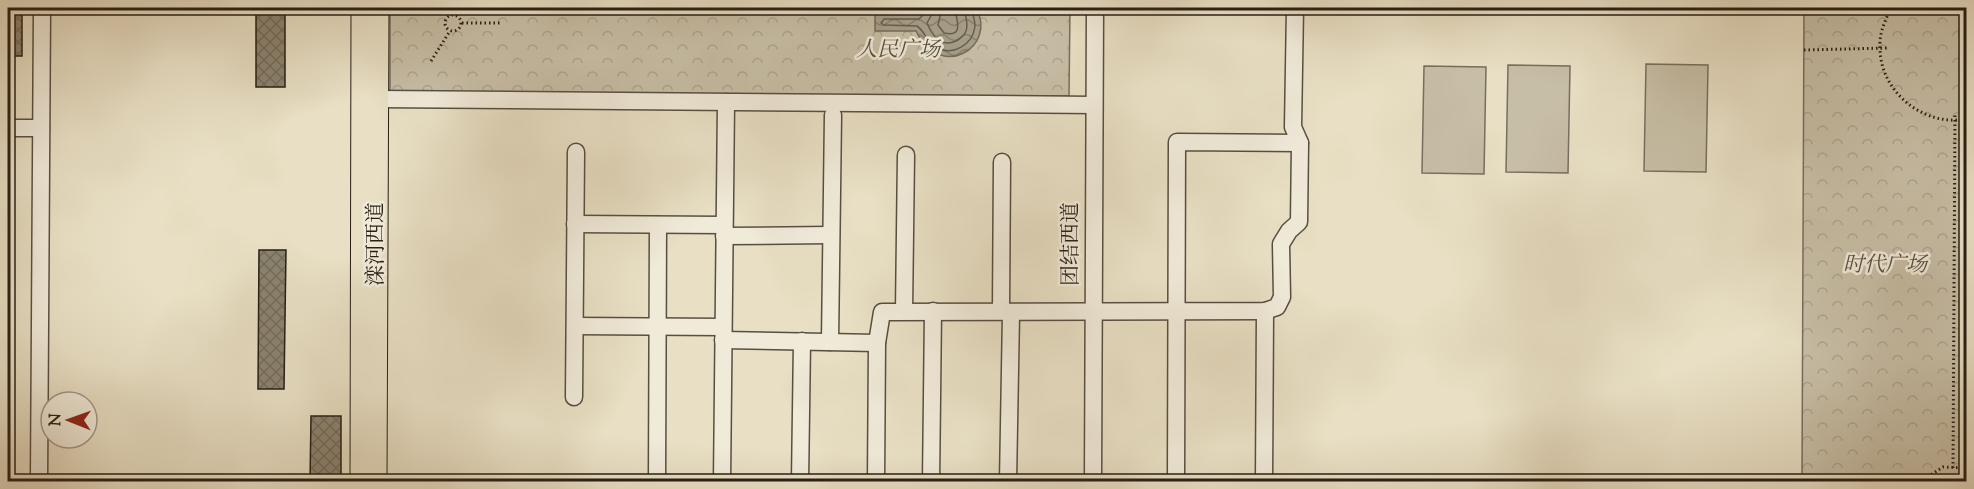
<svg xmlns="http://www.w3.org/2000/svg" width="1974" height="489" font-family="'Sorts Mill Goudy','Noto Serif SC',serif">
  <defs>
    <pattern id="forest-crowns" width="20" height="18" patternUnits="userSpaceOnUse" patternTransform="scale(1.5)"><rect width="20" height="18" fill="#c7bea6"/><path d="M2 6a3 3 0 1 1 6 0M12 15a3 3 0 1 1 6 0" fill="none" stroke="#aba38e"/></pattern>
    <pattern id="water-waves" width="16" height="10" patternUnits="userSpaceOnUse" patternTransform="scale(1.5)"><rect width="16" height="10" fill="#a69e88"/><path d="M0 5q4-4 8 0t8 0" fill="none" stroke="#87806e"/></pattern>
    <pattern id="building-cross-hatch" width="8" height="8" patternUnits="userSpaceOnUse" patternTransform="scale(1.5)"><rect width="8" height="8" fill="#8b8370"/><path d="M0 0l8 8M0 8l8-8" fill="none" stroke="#726b5b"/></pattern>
  </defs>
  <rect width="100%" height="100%" fill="#e8dfc4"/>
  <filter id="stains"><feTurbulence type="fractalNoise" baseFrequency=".00333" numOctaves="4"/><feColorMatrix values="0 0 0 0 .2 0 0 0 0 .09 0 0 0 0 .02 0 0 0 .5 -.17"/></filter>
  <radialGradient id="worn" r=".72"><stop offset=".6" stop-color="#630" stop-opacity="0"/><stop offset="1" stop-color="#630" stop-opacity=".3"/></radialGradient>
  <g fill="#c7bea6" stroke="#776e5e" stroke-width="1.5">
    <path d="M1646,64l62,1 -2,107 -62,-1z"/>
    <path d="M1508,65l62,1 -2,107 -62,-1z"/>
    <path d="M1424,66l62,1 -2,107 -62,-1z"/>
  </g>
  <g fill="url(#forest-crowns)" stroke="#776e5e" stroke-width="1.5">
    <path d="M390,8h680l-1,88 -679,-3z"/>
    <path d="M1804,8h162v473h-164z"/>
  </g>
  <path fill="url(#water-waves)" stroke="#736b5a" stroke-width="1.5" d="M920,8h56c22,39 -36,74 -60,23h-41v-18h42z"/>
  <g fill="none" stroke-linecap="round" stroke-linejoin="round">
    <g stroke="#665e4e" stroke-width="1.5">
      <path d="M925,8l-2,7 -4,4h-35l-3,4 3,2 33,1c8,5 9,16 19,21 16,10 37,-2 39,-21 0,-7 -3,-12 -3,-18"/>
      <path d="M933,8l-1,6 -5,9c5,12 14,25 29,18 4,-2 8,-5 10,-10 3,-8 -1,-15 -2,-23"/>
      <path d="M942,8l-4,17 6,8c21,5 12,-14 11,-25"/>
    </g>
  </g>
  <g fill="url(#building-cross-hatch)" stroke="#271f15" stroke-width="1.5">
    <rect x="8" y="8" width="14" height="48"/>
    <rect x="256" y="8" width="29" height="79"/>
    <path d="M259,250h27l-2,139h-26z"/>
    <path d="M311,416h30v66h-31z"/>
  </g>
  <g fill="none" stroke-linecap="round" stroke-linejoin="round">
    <g stroke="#574f41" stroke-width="19">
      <g id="minor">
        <path d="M378,99l716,6"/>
        <path d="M8,128h33"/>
        <path d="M575,224l149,1"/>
        <path d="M724,236l107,-1"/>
        <path d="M904,311l2,-156"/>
        <path d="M1001,311l1,-149"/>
        <path d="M575,326l148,1"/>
        <path d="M723,340l154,3"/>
        <path d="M830,342l3,-227"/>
        <path d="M574,397l2,-245"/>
        <path d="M39,482l3,-474"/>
        <path d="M657,482l1,-257"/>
        <path d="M722,482l4,-380"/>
        <path d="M800,482l2,-141"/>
        <path d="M876,482l1,-139 5,-31 383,-1 12,-4 5,-10 -1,-53 8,-13 10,-9 1,-79 -7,-16 2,-119"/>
        <path d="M931,482l2,-171"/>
        <path d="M1008,482l3,-169"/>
        <path d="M1093,482l2,-474"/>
        <path d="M1176,482l1,-340 123,1"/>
        <path d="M1264,482l1,-171"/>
      </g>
    </g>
    <g stroke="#271f15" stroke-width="23">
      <g id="major">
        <path d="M361,482l1,-474"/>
        <path d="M376,482l2,-474"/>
      </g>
    </g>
    <g stroke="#271f15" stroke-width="3" stroke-dasharray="1.5 3" stroke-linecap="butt">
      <path d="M448,8l4,7"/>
      <path d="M1891,8c-6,13 -12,25 -11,40 0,44 44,79 86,71"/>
      <circle cx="453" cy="23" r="8"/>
      <path d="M462,23h38"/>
      <path d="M1804,50l84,-2"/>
      <path d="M431,61l19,-30"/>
      <path d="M1953,468l2,-355"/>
      <path d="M1927,482l2,-6 14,-9 23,1"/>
    </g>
    <use href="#minor" stroke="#f0ead9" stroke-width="16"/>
    <use href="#major" stroke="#e8dfc4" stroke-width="21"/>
  </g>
  <g text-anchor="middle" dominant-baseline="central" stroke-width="5" stroke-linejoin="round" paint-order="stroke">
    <g font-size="21" font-style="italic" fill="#574f40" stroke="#f0ead9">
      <text x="898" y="51">人民广场</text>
      <text x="1885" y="266">时代广场</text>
    </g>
    <g font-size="21" fill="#271f15" stroke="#f0ead9">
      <text transform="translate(377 244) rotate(-90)">滦河西道</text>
      <text transform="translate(1072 244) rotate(-90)">团结西道</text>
    </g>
  </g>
  <rect width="1974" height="489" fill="none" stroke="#e8dfc4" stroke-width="30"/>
  <rect x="9" y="9" width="1956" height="471" fill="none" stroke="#271f15" stroke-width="3"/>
  <rect x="15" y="15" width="1944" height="459" fill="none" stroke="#271f15" stroke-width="1.5"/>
  <g transform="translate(69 420) rotate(271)"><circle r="28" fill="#f0ead9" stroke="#a0998b" stroke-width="1.5"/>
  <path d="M0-4.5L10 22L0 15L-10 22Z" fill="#8f2418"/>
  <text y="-9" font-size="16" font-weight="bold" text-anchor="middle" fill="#271f15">N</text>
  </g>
  <rect width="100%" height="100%" filter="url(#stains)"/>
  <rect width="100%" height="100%" fill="url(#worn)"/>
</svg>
